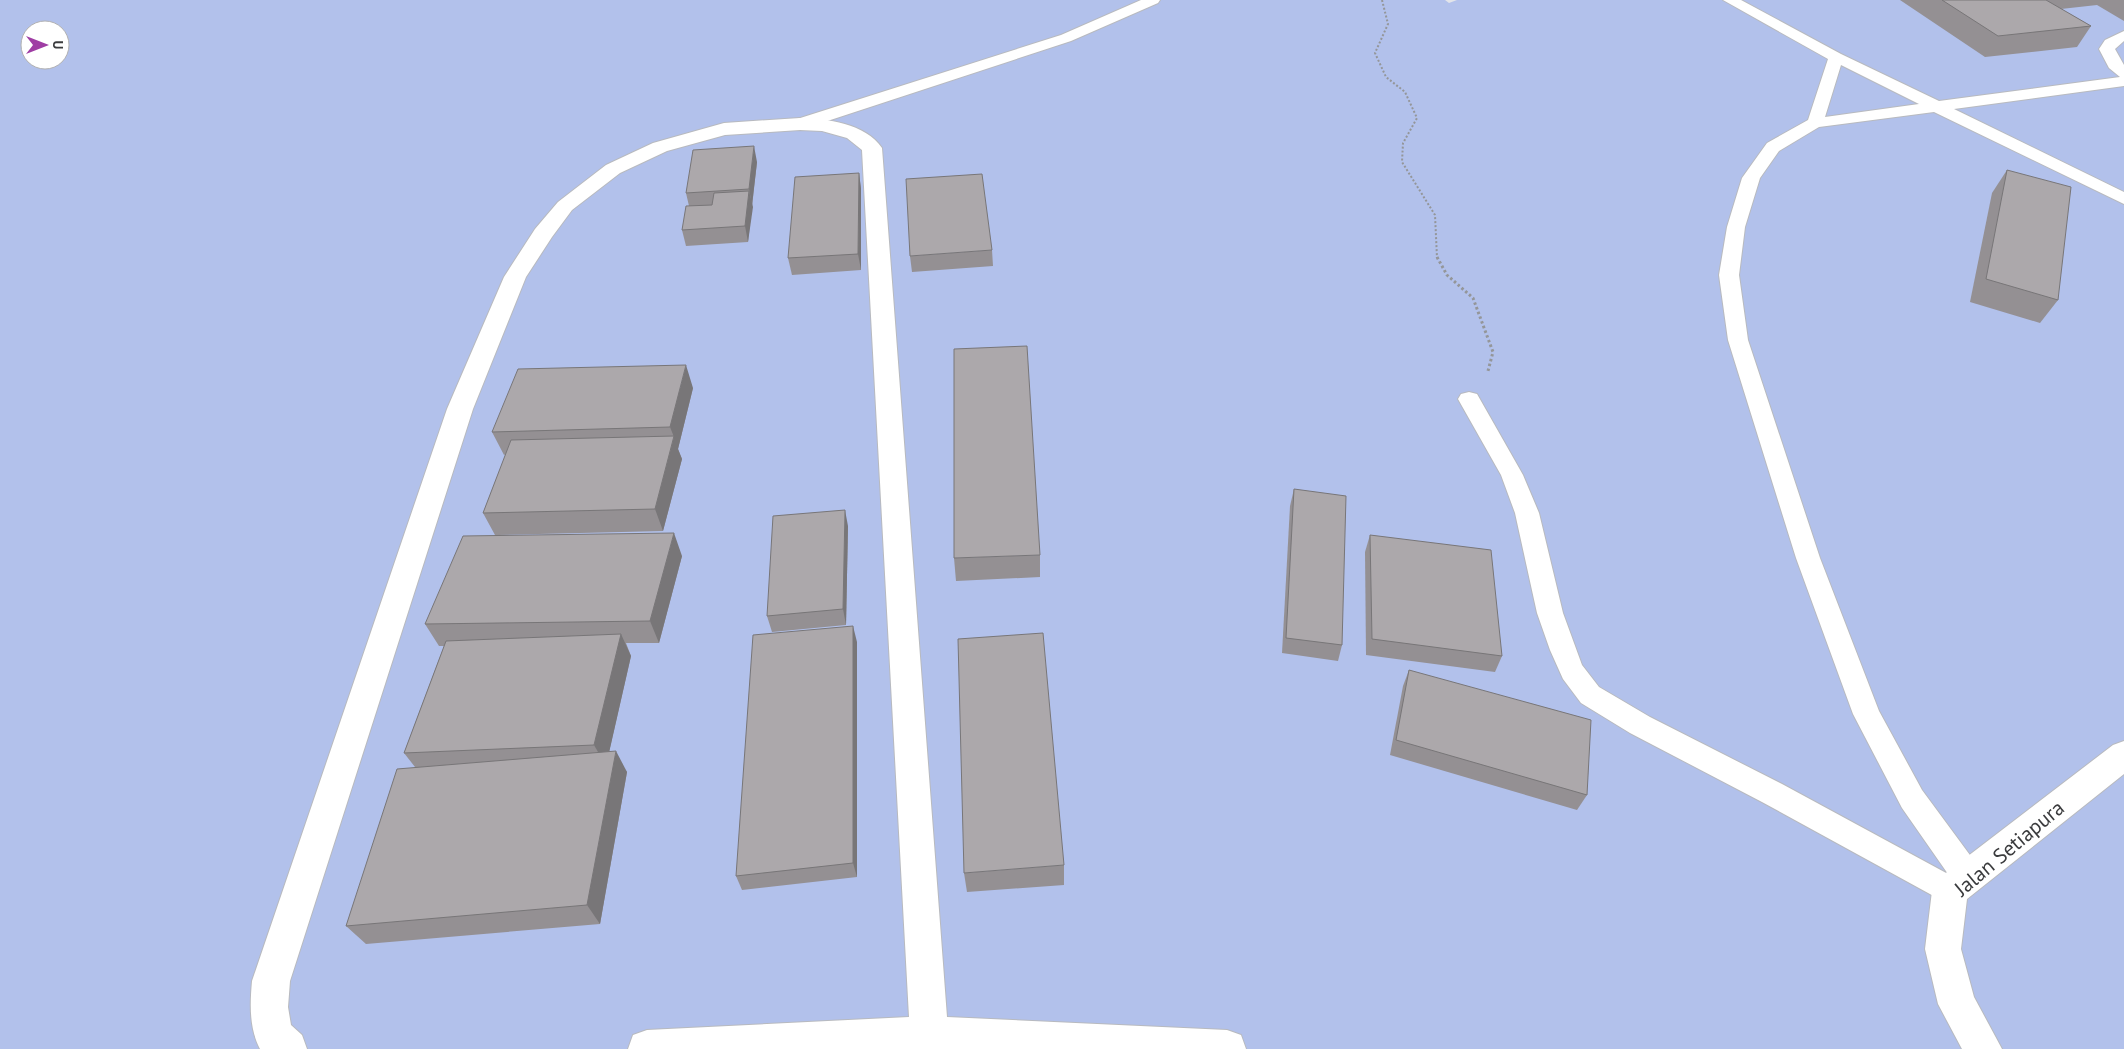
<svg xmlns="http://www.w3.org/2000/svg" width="2124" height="1049" font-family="'PT Sans',sans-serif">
  <rect width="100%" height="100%" fill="#e3e5ea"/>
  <path fill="#b2c1eb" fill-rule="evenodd" d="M0,0h1445l4,3 8,-3h667v1049h-2124zM30,30h30v30h-30z"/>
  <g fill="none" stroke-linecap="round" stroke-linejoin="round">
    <g stroke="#b8babf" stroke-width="2">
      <g id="service">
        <path d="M1141,0h19l-2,3 -87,38 -265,87h-12l-2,-4 2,-4 267,-85z"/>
        <path d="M1723,0h18l100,54 98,47 181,-24 -11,-9 -10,-19 6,-9 19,-9v10l-9,8 9,16v21l-170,23 170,83v12l-190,-92 -115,15 -40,24 -19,27 -15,49 -6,48 9,65 72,218 59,153 43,79 56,76 4,10 -4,10 -14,3 -3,12 -11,4 -188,-103 -132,-69 -49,-30 -18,-24 -13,-29 -13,-37 -22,-100 -14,-38 -43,-76 3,-5 8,-2 8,2 46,81 16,38 24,100 19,52 17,22 51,30 132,67 166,90 -46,-66 -49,-94 -57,-156 -68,-218 -9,-65 8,-48 15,-49 25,-35 41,-23 20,-61zM1841,65l78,39 -94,13z"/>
      </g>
    </g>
    <g stroke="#b8babf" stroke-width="2">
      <path id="minor" d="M800,118c27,1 65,5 82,30l65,869 280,13 14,5 5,14h-618l5,-14 14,-5 262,-13 -47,-867 -15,-12 -25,-7 -22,-1 -75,5 -58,16 -47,22 -48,37 -20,27 -26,40 -53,132 -183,572 -2,26 3,18 11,10 5,14h-47c-11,-21 -10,-45 -8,-68l195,-572 57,-132 31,-48 23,-27 48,-37 47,-22 71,-20z"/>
    </g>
    <g stroke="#b8babf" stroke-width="2">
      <path id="tertiary" d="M2124,741v33l-157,125 -6,50 13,48 28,52h-40l-24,-45 -13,-55 7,-58 6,-12 175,-134z"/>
    </g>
    <path stroke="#949699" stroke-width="2" stroke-dasharray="2 2" stroke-linecap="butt" d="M1382,0l6,24 -13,29 11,24 19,15 12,26 -14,25 -1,19 33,53 2,43"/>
    <path stroke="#949699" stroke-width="3" stroke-dasharray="2.5 2.5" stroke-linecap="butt" d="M1437,257l10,18 26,23 20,54 -5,19"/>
    <use href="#service" fill="#fff" fill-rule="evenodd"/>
    <use href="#minor" fill="#fff" fill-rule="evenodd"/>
    <use href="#tertiary" fill="#fff" fill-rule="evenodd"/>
  </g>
  <g fill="#949093">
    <path d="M1900,0h224v21l-27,-16 -36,4 30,17 -14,21 -92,10z"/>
    <path d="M757,162l-9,80 -62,4 -4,-16 7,-24 -3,-13z"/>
    <path d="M2007,170l51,130 -18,23 -70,-21 22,-109z"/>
    <path d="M859,173l2,16v81l-69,5 -4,-17z"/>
    <path d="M992,250l1,16 -81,6 -2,-16z"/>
    <path d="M693,388l-15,61 4,10 -19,72 -165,4 184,21 -23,87h-33l5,13 -22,96 18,20 -27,152 -234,20 -20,-18 69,-159 -11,-14 40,-107h-5l-14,-22 70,-89 -12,-22 23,-59 -2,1 -12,-23z"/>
    <path d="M1294,489l48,156 -4,16 -56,-8 8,-147z"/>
    <path d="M848,526l-2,99 -74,7 -5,-16z"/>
    <path d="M1370,535l132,121 -7,16 -129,-17 -1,-103z"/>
    <path d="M1040,555v22l-84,4 -2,-23z"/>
    <path d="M857,642v235l-115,13 -6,-14z"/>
    <path d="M1409,670l178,125 -10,15 -187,-55 13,-69z"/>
    <path d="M1064,865v20l-97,7 -3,-19z"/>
  </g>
  <g fill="#787678">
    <path d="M754,146l3,16 -5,43 -3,-16z"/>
    <path d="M859,173l2,16v81l-3,-16z"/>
    <path d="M749,191l4,16 -5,35 -3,-16z"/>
    <path d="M686,365l7,23 -15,61 4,10 -19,72 -8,-22 19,-72 -4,-10z"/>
    <path d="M845,510l3,16 -2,99 -3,-16z"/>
    <path d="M674,533l8,23 -23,87 -9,-22z"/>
    <path d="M853,626l4,16v235l-4,-14z"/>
    <path d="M621,634l10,22 -25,110 -12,-21z"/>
    <path d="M616,751l11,21 -27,152 -13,-19z"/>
  </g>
  <g fill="#aca8ab" stroke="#787678">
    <path d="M1942,0h104l45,26 -93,10z"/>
    <path d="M754,146l-5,43 -63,4 7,-43z"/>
    <path d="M2007,170l64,17 -13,113 -72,-21z"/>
    <path d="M859,173l-1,81 -70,4 7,-81z"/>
    <path d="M982,174l10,76 -82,6 -4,-77z"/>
    <path d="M749,191l-4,35 -63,4 4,-24 26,-1 2,-12z"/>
    <path d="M1027,346l13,209 -86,3v-209z"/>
    <path d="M686,365l-16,62 -178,5 26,-63z"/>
    <path d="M674,436l-19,73 -172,4 28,-73z"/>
    <path d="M1294,489l52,7 -4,149 -56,-7z"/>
    <path d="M845,510l-2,99 -76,7 6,-100z"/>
    <path d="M674,533l-24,88 -225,3 38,-88z"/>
    <path d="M1370,535l121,15 11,106 -130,-17z"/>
    <path d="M853,626v237l-117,13 17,-241z"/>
    <path d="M1043,633l21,232 -100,8 -6,-234z"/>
    <path d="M621,634l-27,111 -190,8 42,-112z"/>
    <path d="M1409,670l182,50 -4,75 -191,-55z"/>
    <path d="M616,751l-29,154 -241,21 51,-157z"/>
  </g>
  <g text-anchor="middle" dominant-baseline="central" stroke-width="4" stroke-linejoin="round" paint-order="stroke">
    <g font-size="21" fill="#3b3c3e" stroke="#fff">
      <text transform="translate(2009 848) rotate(-40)">Jalan Setiapura</text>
    </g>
  </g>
  <g transform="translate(45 45) rotate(90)"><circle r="24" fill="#ffffff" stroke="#b1b1b2"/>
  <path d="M0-4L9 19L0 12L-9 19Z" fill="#9f3da4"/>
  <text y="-8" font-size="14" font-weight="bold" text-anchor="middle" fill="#3b3c3e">U</text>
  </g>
</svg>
